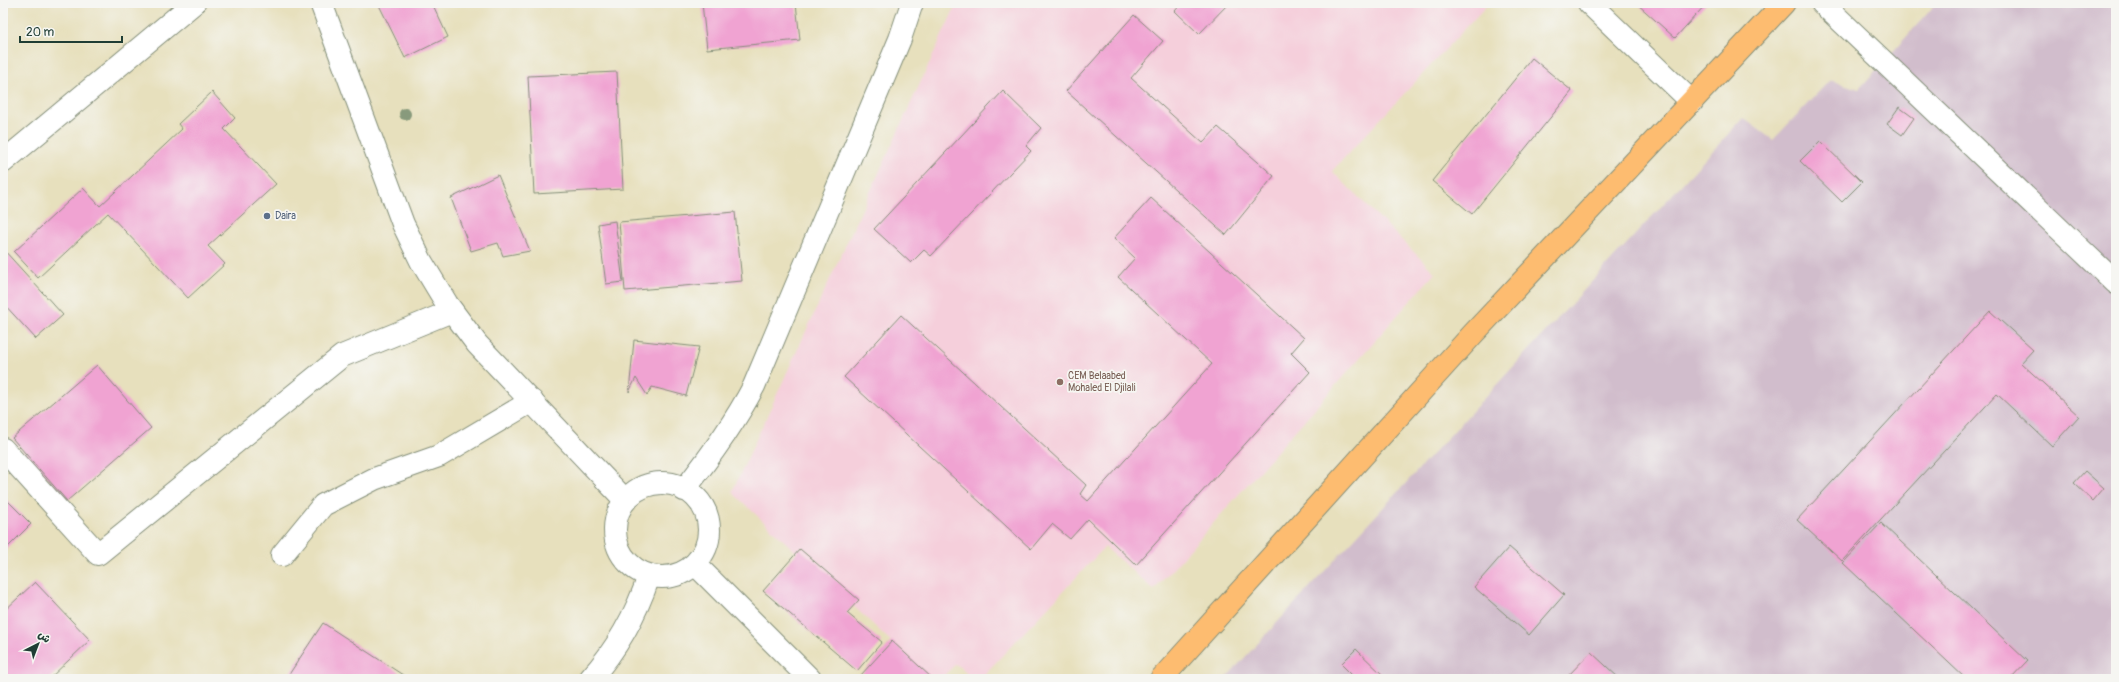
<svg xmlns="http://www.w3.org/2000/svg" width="2119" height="682" font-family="Pangolin,'Playpen Sans Arabic',sans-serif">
  <rect width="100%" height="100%" fill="#f6f6f2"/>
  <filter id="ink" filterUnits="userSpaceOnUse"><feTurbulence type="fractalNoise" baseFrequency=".025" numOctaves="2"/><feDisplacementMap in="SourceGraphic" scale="8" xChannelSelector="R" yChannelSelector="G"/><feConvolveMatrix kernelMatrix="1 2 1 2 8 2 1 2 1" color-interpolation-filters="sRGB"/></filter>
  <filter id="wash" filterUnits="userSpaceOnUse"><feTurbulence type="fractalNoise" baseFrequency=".012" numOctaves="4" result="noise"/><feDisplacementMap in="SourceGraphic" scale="16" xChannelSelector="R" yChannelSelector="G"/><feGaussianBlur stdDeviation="0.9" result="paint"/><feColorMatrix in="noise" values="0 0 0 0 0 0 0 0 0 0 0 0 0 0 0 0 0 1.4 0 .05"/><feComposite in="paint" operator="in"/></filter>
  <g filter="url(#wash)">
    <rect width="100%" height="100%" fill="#e7e0bd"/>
    <path fill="#f5cfdb" d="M957,3h191l2,2 2,-2h337l-157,168 103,102 -281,317 -49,-43 -125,132h-7l-17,-15 -16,15h-9l-199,-187z"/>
    <path fill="#d1bdcc" d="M1937,3h179v676h-891l518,-561 30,22 57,-60 29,9z"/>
    <g id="blocks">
      <g fill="#f0a3d2">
        <path d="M378,3h54l16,34 -43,21z"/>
        <path d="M702,3h94l4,37 -93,9z"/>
        <path d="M1182,3h47l-30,31 -24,-23z"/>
        <path d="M1636,3h71l-32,35z"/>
        <path d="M1134,15l29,26 -32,37 72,65 15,-16 56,49 -48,59 -160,-144z"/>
        <path d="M1532,58l40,33 -100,123 -40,-33z"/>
        <path d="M617,72l6,117 -89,5 -6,-118z"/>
        <path d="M1003,91l38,37 -15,18 5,5 -100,105 -7,-6 -13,13 -37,-34z"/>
        <path d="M212,92l23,26 -11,11 52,55 -68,62 17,18 -37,34 -80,-85 -70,65 -24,-26 69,-64 17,18 82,-77 -4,-5z"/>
        <path d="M1899,107l15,11 -12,17 -15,-11z"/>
        <path d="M1820,141l42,41 -20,20 -42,-41z"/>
        <path d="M498,175l32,76 -27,5 -5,-13 -27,8 -20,-53z"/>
        <path d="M1151,198l153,140 -13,15 19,19 -174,193 -48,-46 -18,20 -18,-15 -21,25 -187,-172 57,-62 185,170 -6,9 8,7 124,-137 -94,-87 17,-19 -21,-20z"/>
        <path d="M735,212l7,69 -117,10 -6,-69z"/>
        <path d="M615,221l8,61 -17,2 -8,-60z"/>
        <path d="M3,249l60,66 -27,24 -33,-36z"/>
        <path d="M1990,311l43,39 -12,13 58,53 -27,30 -55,-52 -155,167 -45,-41z"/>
        <path d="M634,340l65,7 -13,49 -34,-9 -5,8 -11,-17 -7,14z"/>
        <path d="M97,365l54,63 -84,73 -55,-63z"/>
        <path d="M2085,471l19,17 -11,13 -19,-18z"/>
        <path d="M3,496l28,28 -28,28z"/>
        <path d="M1881,523l146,138 -17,18h-44l-123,-116z"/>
        <path d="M1509,547l55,48 -35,40 -55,-48z"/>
        <path d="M800,549l59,51 -12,13 35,29 -25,29 -94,-80z"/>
        <path d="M35,582l55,58 -41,39h-46v-67z"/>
        <path d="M323,623l86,56h-123z"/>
        <path d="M892,641l41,38h-70l-3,-3z"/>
        <path d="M1356,649l31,30h-31l-15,-15z"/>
        <path d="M1591,652l29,27h-55z"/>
      </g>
    </g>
  </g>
  <g filter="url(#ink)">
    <use href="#blocks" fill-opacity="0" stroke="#838e78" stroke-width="1"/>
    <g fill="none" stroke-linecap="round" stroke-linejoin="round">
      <g stroke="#838e78" stroke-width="24">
        <g id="minor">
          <path d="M321,3l82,221 18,37 26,43 30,40 148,156"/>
          <path d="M1589,3l103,99"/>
          <path d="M1822,3l294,280"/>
          <path d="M3,162l191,-159"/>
          <path d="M3,449l95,105 244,-198 110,-45"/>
          <circle cx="662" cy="530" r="47"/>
          <path d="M684,490c27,-34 50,-66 70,-104l146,-347 12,-36"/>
          <path d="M282,555l41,-50 51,-26 65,-23 93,-55"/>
          <path d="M695,564l115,115"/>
          <path d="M590,679c28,-31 46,-64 59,-103"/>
        </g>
      </g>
      <g stroke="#838e78" stroke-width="24">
        <path id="major" d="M1161,679l311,-344 312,-332"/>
      </g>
      <use href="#minor" stroke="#fff" stroke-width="22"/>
      <use href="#major" stroke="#fdbc70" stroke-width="22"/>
    </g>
    <circle fill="#889a7b" cx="405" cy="114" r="6"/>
  </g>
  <circle fill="#5c6f8a" stroke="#f6f6f2" stroke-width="1.5" cx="267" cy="216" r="4"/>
  <circle fill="#8d6e63" stroke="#f6f6f2" stroke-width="1.5" cx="1060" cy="382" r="4"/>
  <g text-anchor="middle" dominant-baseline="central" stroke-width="3.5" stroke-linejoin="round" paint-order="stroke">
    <g font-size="10" fill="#4e5e75" stroke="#f6f6f2" text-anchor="start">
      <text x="275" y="216">Daira</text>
    </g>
    <g font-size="10" fill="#785e54" stroke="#f6f6f2" text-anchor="start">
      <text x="1068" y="376">CEM Belaabed<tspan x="1068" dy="12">Mohaled El Djilali</tspan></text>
    </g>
  </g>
  <rect width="2119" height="682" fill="none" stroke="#f6f6f2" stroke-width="16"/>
  <g transform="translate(38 644) rotate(42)" stroke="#f6f6f2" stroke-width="3" paint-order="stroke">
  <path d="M0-3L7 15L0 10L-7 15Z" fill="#1f3d34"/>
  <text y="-6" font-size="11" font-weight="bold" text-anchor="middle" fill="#1f3d34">ش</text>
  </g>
  <path d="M20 36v6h102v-6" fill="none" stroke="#1f3d34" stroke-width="2"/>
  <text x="26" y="36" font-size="12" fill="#1f3d34" stroke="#f6f6f2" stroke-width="3" paint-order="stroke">20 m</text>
</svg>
